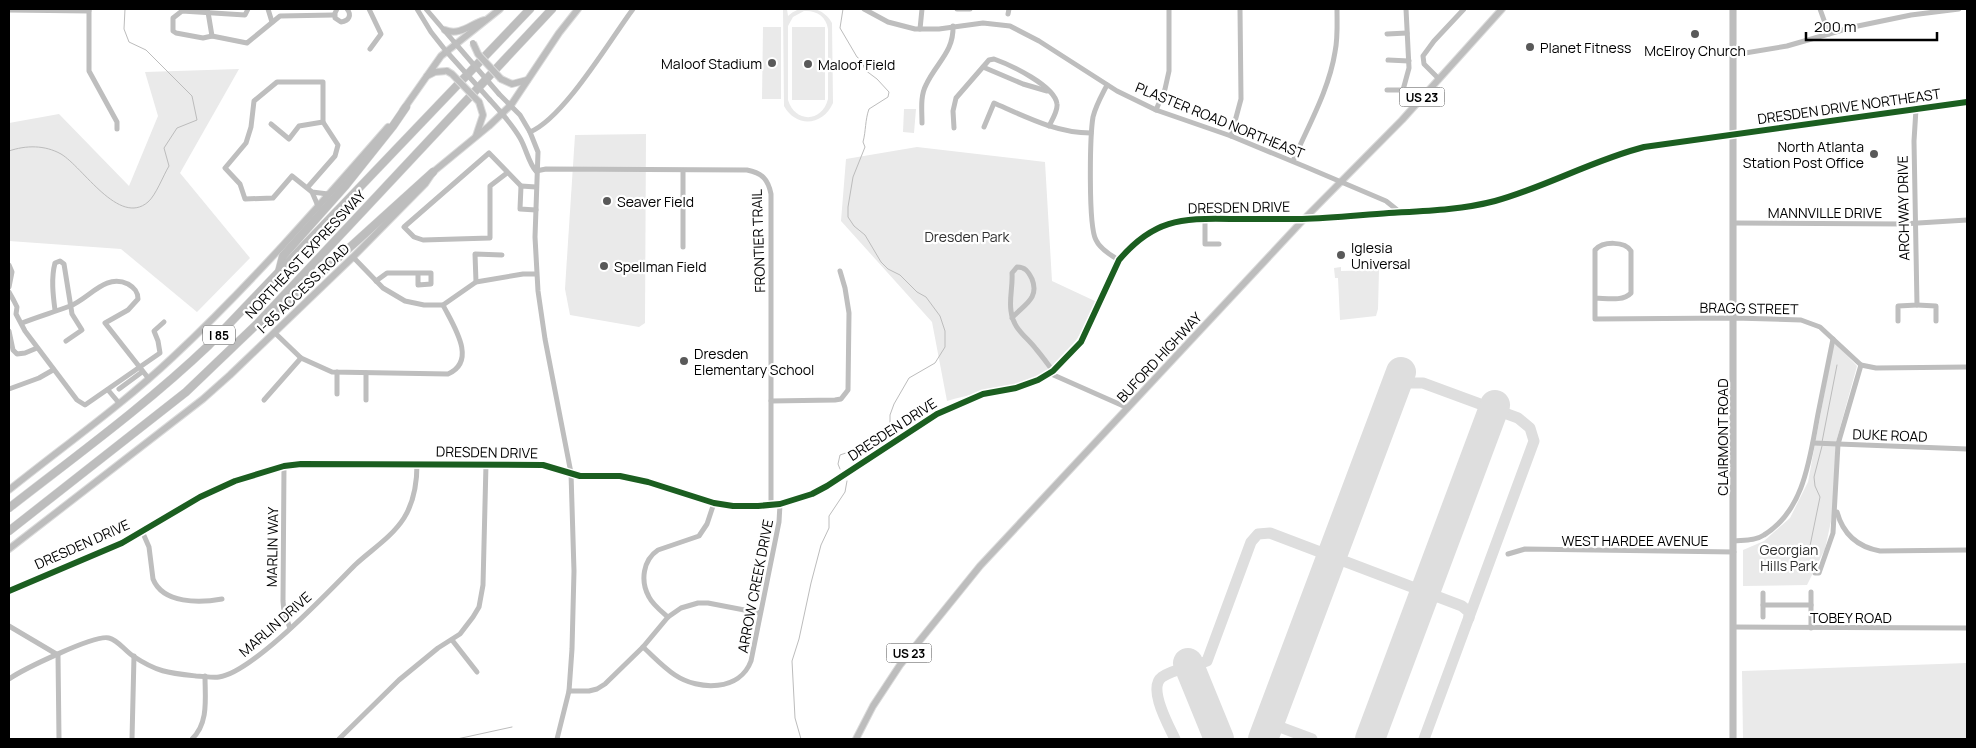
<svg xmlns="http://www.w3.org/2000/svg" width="1976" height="748" font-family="Manrope,sans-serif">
  <rect width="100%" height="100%" fill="#fff"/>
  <g fill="#eaeaea" fill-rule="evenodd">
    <path d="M783,9h4l1,7c13,-13 35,-10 44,7l1,80c-10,23 -37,25 -49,3zM804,11c12,-1 22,5 24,18v70c-6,24 -33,24 -40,1v-74l5,-9z"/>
    <path d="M763,27h18v72h-19z"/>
    <rect x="792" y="27" width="33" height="73"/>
    <path d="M239,69l-59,104 70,85 -53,54 -76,-63 -112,-8v-118l50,-9 70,72 29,-70 -13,-44z"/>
    <path d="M904,109h12l-2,24 -11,-1z"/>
    <path d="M646,134l-1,189 -6,4 -69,-12 -5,-26 1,-16 9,-138z"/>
    <path d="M917,147l128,15 7,119 45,21c-17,37 -39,73 -83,83 -22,6 -44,9 -67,16l-15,-79 -91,-101 5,-62z"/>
    <path d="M1341,267v4l38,-1 -1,39 -2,7 -36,4 -2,-42h-3l-1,-10z"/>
    <path d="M1834,342l23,24 -21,76 -3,70 -8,37 -18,36 -64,1v-36l21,-9 26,-23 18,-36z"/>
    <path d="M1967,663v76h-224l-1,-68z"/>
  </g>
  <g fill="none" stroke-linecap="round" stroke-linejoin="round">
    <g stroke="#bcbcbc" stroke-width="1">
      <path d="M9,151c17,-6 36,-6 52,3 22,13 58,73 87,48 8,-7 15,-26 21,-36l-5,-18 13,-20 20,-8 -5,-24 -46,-46 -17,-8 -5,-13 1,-20"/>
      <path d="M1822,442l15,-77"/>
      <path d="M840,469l-2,-5 2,-9c7,-3 13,-3 19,-5 13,-5 22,-18 31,-27v-8l4,-11 15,-26 26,-15 10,-16v-16l-5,-15 -14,-19 -9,-5 -17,-17 -12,-6 -7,-7 -16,-27 -11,-9 -6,-9v-10l5,-30 12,-30 -2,-5c3,-11 2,-22 6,-33l19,-12 1,-5 -12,-13 -12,-9 -3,-9 -5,-4 -17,-29 3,-19"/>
      <path d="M1810,546l10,-49 -5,-11 -1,-9 8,-31"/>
      <path d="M457,739l55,-12"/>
      <path d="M801,739l-6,-21 -3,-57 7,-22 12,-56 10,-38 8,-17v-12l16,-24 2,-11"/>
    </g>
    <g stroke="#dedede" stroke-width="11">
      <path d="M1407,383h16l95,35 12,10 4,13 -110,298"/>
      <path d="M1269,723l43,16"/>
      <path d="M1175,739c-6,-13 -28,-51 -13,-62 13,-9 31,-10 45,-16l44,-119 7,-8 12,-1 192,73 7,6v6"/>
    </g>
    <g stroke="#dedede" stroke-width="30">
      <path d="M1188,663l31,76"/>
      <path d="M1263,739l138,-367"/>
      <path d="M1370,739l125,-334"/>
    </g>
    <g stroke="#dbdbdb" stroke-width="8">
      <g id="major">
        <path d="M1733,9v730"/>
        <path d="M445,30c15,6 26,-6 39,-10"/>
        <path d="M427,76l8,-4 12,-1"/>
        <path d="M501,79l11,5 15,-4"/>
        <path d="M403,110l38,-54 59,-47"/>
        <path d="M476,136l7,-21 -4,-13"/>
        <path d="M9,490c55,-44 113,-85 164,-133 77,-72 146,-151 215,-230"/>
        <path d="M9,549l194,-150 27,-24 123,-118 72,-73 8,-12 56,-46 22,-21 48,-72 19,-24"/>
        <path d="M856,739l17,-33 27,-41 80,-99 324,-347 98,-99 100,-111"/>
      </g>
    </g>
    <g stroke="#dbdbdb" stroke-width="9">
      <g id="highway">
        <path d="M279,272l4,-16 63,-71 47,-59 13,-19"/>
        <path d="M261,322l13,-6 159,-144"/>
        <path d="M9,508c68,-53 137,-103 200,-163l321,-336"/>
        <path d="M9,531l177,-139 71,-68 295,-315"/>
      </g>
    </g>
    <g stroke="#bebebe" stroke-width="5">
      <path d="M89,9v62l28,51v7"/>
      <path d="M248,9l-3,6 -63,-4 -9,7v13l3,2 27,5 9,-2 35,7 33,-27 54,-1"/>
      <path d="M268,9l4,13"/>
      <path d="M337,9l-2,4v5l6,4c8,-1 11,-7 6,-13"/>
      <path d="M369,9l12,25 -11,15"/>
      <path d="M417,9l14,23 15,19"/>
      <path d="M426,9l29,34"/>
      <path d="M864,9l24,13 27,7h24l44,-6 27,3 29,15 78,50 39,19 75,26 75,31 80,34 15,12"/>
      <path d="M957,9h13"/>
      <path d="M1406,9l3,59 -6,22 1,4 11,11"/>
      <path d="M1820,9l9,25"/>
      <path d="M9,10l80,1"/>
      <path d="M208,12l4,24"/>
      <path d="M1008,14l1,-5"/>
      <path d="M920,29l2,-20"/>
      <path d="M1387,34l20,-1"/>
      <path d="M1733,55l54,-9 66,-19 58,-12 48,-6"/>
      <path d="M1388,60l21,1"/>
      <path d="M983,67l40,17 24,7"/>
      <path d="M1439,79l-15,-15 -1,-8 11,-15 30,-32"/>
      <path d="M1107,85c-5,10 -11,20 -14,32 -3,18 -5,109 3,123 4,9 14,15 23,20"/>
      <path d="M1387,90h16"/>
      <path d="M499,94l21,21 10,17 8,20 -3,85 3,54 7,48 26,134 3,98 -2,78 -3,42 -12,48"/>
      <path d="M490,100c11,12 22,24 30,38 6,10 9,26 16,33"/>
      <path d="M1156,110l9,-21 4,-18v-62"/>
      <path d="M922,123c0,-12 -2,-27 4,-38 10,-22 28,-33 27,-59"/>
      <path d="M271,124l18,15 10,-13 24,-4"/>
      <path d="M984,127l10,-24c32,14 63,30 97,30"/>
      <path d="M954,128l-1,-17 3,-13 33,-38 5,-1c17,6 61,27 63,45 1,7 -5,16 -8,22"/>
      <path d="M530,132c34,-14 80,-92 103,-123"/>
      <path d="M1231,136l10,-37 -1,-90"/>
      <path d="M1293,161c15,-35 36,-71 42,-109 3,-14 2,-29 2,-43"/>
      <path d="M536,171l10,-2 201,1c15,3 21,9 24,24v311"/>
      <path d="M683,171v76"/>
      <path d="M507,173l-17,13v52l-67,2 -9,-3 -10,-10 85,-74 32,33"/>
      <path d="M307,188l28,-32 3,-11 -15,-23v-40h-46l-23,19 -3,26 -5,16 -21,25 15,16 5,15 28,-1 19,-22 20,16 16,2"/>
      <path d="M312,192l6,14"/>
      <path d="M536,210l-16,-1 1,-23 15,1"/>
      <path d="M1205,218v26h14"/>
      <path d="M1735,223l167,1 65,-4"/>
      <path d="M353,257l30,31 22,13 19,4h19l33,-23 47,-8h13"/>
      <path d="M9,265l3,7 -3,15"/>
      <path d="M376,281l11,-8h44v11l-13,1v-12"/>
      <path d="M476,282l-1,-28 27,1"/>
      <path d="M9,292l5,9 3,6 -1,7 9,17 52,69 8,5 75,-52 -2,-12 -4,-10 10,-9"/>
      <path d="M1595,298c10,0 28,4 36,-5v-42c-6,-10 -28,-10 -36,-1v69l139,-1 67,2 19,7 41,38 15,3 91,-1"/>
      <path d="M1917,305l19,1v15"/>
      <path d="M55,310c-2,-15 -4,-32 0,-47l5,-2 4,3 8,50 10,16 -16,11"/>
      <path d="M1012,318c11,-13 28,-19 20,-39 -4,-8 -7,-12 -15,-12l-5,6c1,13 -3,26 -1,38 2,18 15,25 25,38 6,7 11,14 17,22"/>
      <path d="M1898,321v-15l19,-1 -3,-164 2,-32"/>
      <path d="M22,323c15,-6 32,-11 48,-17 20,-8 35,-33 58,-22 7,4 10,8 10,15l-10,11 -23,13 44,56"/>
      <path d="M9,331l4,19 4,4 8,-1 12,-5"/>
      <path d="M275,333l26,25 31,14 116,2c30,-13 5,-49 -5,-69"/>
      <path d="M337,372v22"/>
      <path d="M366,373v27"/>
      <path d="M1049,373l79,35"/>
      <path d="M9,389l30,-11 14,-8"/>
      <path d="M119,389l23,-17"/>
      <path d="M108,390l11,13"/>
      <path d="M264,400l37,-42"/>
      <path d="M771,401l64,-1 6,-1 7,-9 1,-77 -4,-25 -5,-17"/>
      <path d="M1813,443l154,6"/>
      <path d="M284,466l-1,135 1,11 6,16"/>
      <path d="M1837,512c6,22 21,35 43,39l87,-1"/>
      <path d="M142,531l7,16 4,32c10,25 47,24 69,20"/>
      <path d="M1734,541c10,-1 21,0 30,-6 41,-25 46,-79 54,-121 5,-25 10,-50 15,-75"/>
      <path d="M1508,554l17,-5 209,3"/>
      <path d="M1815,573h4l14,-40 5,-89 23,-79"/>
      <path d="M9,591l113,-48 78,-46 35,-16 49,-15 17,-2 242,1 37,11h40l28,6 66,21 19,3h25l22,-2 32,-10 15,-8 110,-72 46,-20 33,-6 22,-8 15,-9 28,-29 38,-82c34,-40 61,-42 111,-41 24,0 48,0 72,0 29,-1 58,-4 87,-6 35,-2 72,-3 106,-12 51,-14 98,-41 149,-54l323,-45"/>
      <path d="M1811,592v36"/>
      <path d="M1763,605h48"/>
      <path d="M668,617c-7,-6 -15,-12 -19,-20 -9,-16 -6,-37 9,-47l41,-14 8,-12 7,-21"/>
      <path d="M1763,617v-24"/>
      <path d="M9,626l49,29 1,84"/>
      <path d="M1734,627l233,1"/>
      <path d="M452,640l25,32"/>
      <path d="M643,647c10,9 20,20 32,28 24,16 65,16 76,-14l28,-139 1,-18"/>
      <path d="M9,679c13,-9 86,-45 100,-41 9,2 16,13 24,18 24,16 35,17 63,20 7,0 16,2 23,1 33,-4 110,-86 136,-112 16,-15 37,-28 49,-47 10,-16 13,-35 13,-54"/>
      <path d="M569,691h20l8,-2 8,-5 38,-37 25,-30 13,-9 17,-5h10l52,10"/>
      <path d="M132,739l2,-83"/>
      <path d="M192,739c17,-16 13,-41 13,-63"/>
      <path d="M339,739l60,-59 39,-32 22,-14 13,-17 6,-10 4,-22 3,-121"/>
    </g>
    <use href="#major" stroke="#bdbdbd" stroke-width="6"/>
    <use href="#highway" stroke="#bdbdbd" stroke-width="8"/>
    <g stroke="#dbdbdb" stroke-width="8" stroke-linecap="butt">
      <g id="major-bridge">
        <path d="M473,43l5,11 23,25"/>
        <path d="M447,71l5,3 27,28"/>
      </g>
    </g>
    <g stroke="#bebebe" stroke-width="5">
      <path d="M455,43l44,51"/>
      <path d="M446,51l44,49"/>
    </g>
    <use href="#major-bridge" stroke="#bdbdbd" stroke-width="6"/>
    <g stroke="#fff" stroke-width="9">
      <path id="cycleway" d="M9,591l113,-48 78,-46 35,-16 49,-15 17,-2 242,1 37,11h40l28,6 66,21 19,3h25l22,-2 32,-10 15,-8 110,-72 46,-20 33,-6 22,-8 15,-9 28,-29 38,-82c34,-40 61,-42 111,-41 24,0 48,0 72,0 29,-1 58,-4 87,-6 35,-2 72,-3 106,-12 51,-14 98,-41 149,-54l323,-45"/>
    </g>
    <use href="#cycleway" stroke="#1b5e20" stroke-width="6"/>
  </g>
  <g fill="#595959" stroke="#fff" stroke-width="2">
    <circle cx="1695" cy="34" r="5"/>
    <circle cx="1530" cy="47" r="5"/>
    <circle cx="772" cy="63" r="5"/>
    <circle cx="808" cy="64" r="5"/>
    <circle cx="1874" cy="154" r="5"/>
    <circle cx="607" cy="201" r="5"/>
    <circle cx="1341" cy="255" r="5"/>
    <circle cx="604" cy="266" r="5"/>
    <circle cx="684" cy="361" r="5"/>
  </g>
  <g text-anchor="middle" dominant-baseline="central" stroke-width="4.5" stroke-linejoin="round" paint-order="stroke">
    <g fill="#fff" stroke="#4c4c4c" stroke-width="1">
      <rect x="1399.5" y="87.5" width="45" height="19" rx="4"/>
      <rect x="203" y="325.5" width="32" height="19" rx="4"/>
      <rect x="886.5" y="643.5" width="45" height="19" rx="4"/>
    </g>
    <g font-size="12" font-weight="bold" fill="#000">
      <text x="1422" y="97">US 23</text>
      <text x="219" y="335">I 85</text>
      <text x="909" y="653">US 23</text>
    </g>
    <g font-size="14" fill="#000" stroke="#fff" text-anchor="start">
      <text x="1540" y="47">Planet Fitness</text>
      <text x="1695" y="50" text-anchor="middle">McElroy Church</text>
      <text x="762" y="63" text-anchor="end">Maloof Stadium</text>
      <text x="818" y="64">Maloof Field</text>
      <text x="1864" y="146" text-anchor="end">North Atlanta<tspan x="1864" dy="16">Station Post Office</tspan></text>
      <text x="617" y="201">Seaver Field</text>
      <text x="1351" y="247">Iglesia<tspan x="1351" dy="16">Universal</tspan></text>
      <text x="614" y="266">Spellman Field</text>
      <text x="694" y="353">Dresden<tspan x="694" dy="16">Elementary School</tspan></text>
    </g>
    <g font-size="14" fill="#000" stroke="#fff">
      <text transform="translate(1849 106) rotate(-8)">DRESDEN DRIVE NORTHEAST</text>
      <text transform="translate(1220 120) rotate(22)">PLASTER ROAD NORTHEAST</text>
      <text transform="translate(1239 207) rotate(-1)">DRESDEN DRIVE</text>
      <text transform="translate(1903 208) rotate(-91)">ARCHWAY DRIVE</text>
      <text x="1825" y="212">MANNVILLE DRIVE</text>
      <text transform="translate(758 241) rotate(-92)">FRONTIER TRAIL</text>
      <text transform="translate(305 254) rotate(-47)">NORTHEAST EXPRESSWAY</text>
      <text transform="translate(303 288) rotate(-44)">I-85 ACCESS ROAD</text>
      <text transform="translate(1749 308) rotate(1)">BRAGG STREET</text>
      <text transform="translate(1159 357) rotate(-47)">BUFORD HIGHWAY</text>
      <text transform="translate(892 429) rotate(-33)">DRESDEN DRIVE</text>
      <text transform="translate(1890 435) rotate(2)">DUKE ROAD</text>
      <text transform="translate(1722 437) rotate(-90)">CLAIRMONT ROAD</text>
      <text transform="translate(487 452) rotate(1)">DRESDEN DRIVE</text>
      <text x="1635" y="540">WEST HARDEE AVENUE</text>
      <text transform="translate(82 544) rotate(-24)">DRESDEN DRIVE</text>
      <text transform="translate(272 547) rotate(-89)">MARLIN WAY</text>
      <text transform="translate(755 586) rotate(-79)">ARROW CREEK DRIVE</text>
      <text x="1851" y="617">TOBEY ROAD</text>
      <text transform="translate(275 624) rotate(-41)">MARLIN DRIVE</text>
    </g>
    <g font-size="14" fill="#2f2f2f" stroke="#fff">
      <text x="967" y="236">Dresden Park</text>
      <text x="1789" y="549">Georgian<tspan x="1789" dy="16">Hills Park</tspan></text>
    </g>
  </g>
  <rect width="1976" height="748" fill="none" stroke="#000000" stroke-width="20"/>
  <path d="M1806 32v8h131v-8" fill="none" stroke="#000000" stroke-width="2.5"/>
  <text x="1814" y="32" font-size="15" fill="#000000" stroke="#ffffff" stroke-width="4" paint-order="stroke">200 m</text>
</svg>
